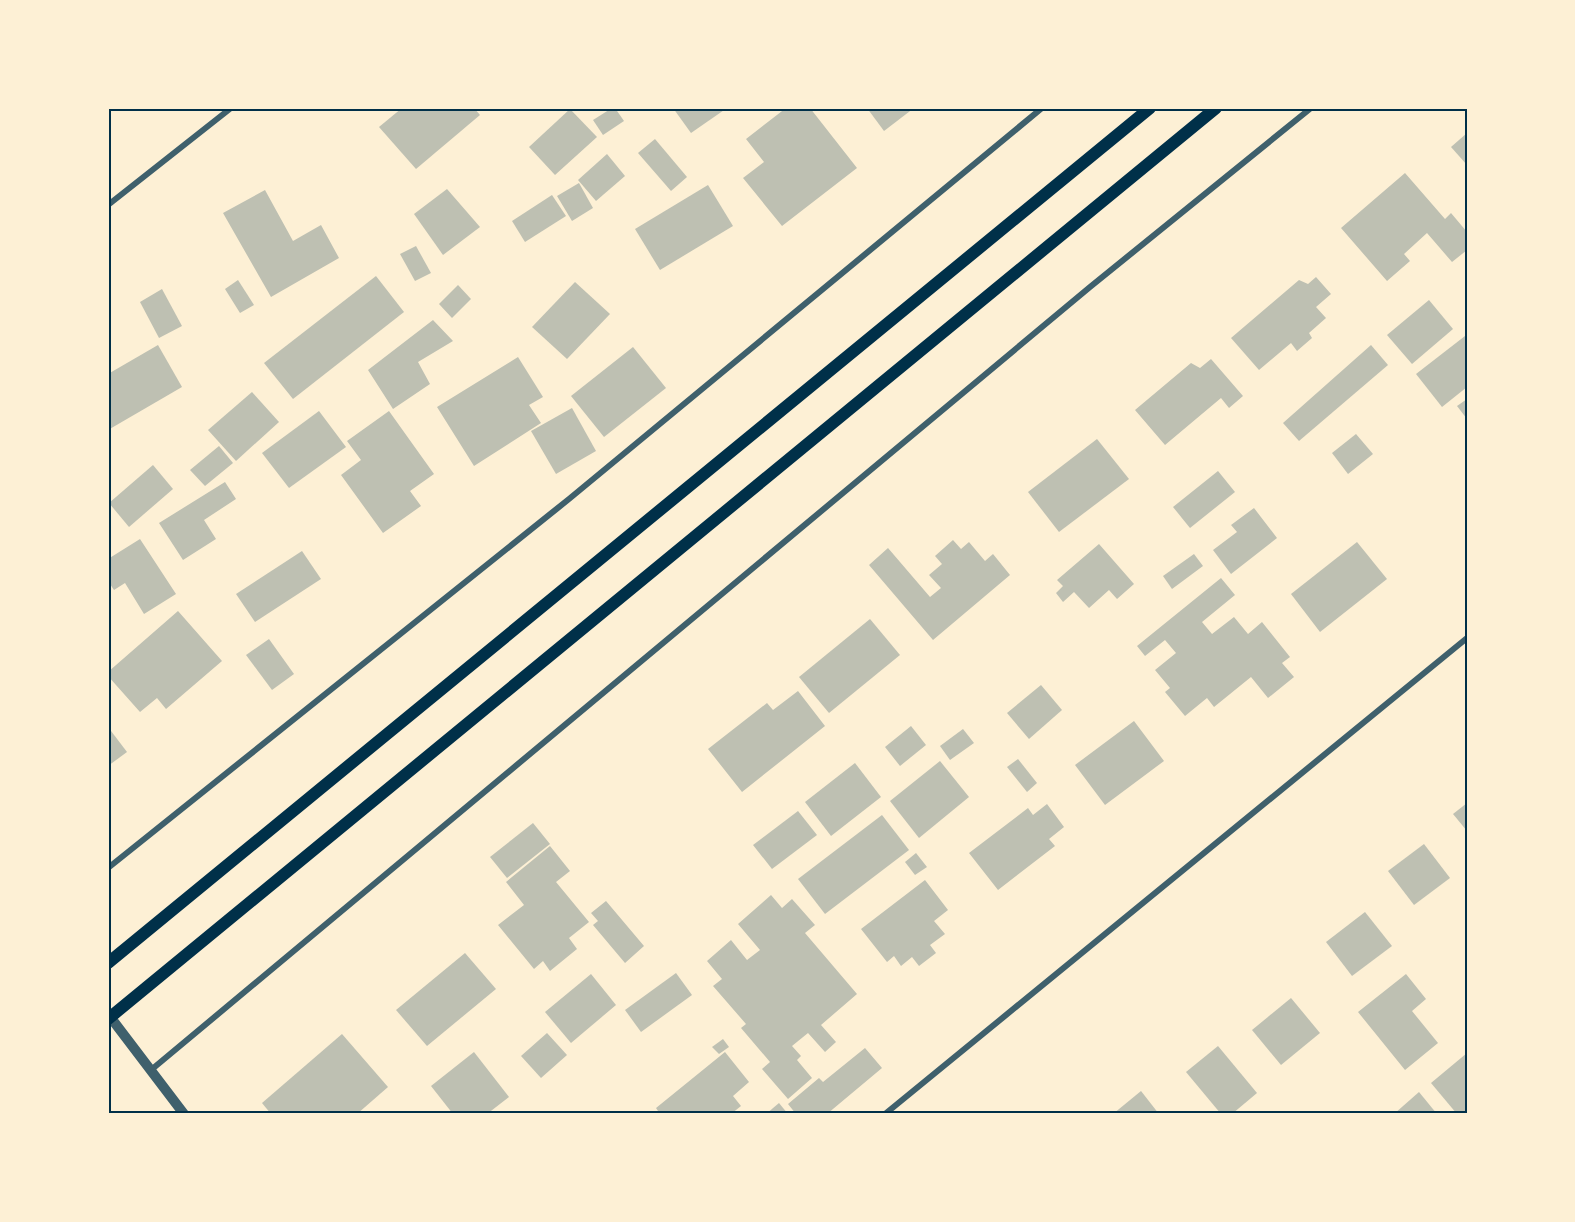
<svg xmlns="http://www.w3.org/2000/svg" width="1575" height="1222" font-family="'Roboto Condensed',sans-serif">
  <rect width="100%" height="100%" fill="#fdf0d5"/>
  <g fill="#bec0b2">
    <path d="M402,108h72l6,7 -64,54 -37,-42z"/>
    <path d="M612,108h3l9,13 -21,14 -10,-15z"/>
    <path d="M673,108h54l-36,25z"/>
    <path d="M786,108h24l47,60 -75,58 -39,-48 21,-16 -18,-23z"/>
    <path d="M867,108h47l-30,23z"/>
    <path d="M570,109l27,28 -42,38 -26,-28z"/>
    <path d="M1467,133v32l-16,-18z"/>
    <path d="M655,139l32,38 -16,14 -33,-38z"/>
    <path d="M607,154l18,22 -29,25 -18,-21z"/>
    <path d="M1405,173l40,46 6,-6 16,19v18l-15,12 -25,-29 -23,21 6,7 -23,20 -46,-53z"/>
    <path d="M579,183l14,25 -21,13 -15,-25z"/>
    <path d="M708,185l25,41 -73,44 -25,-41z"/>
    <path d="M447,189l33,38 -37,28 -29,-41z"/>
    <path d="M265,190l28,51 28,-16 18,33 -68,39 -48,-84z"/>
    <path d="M552,195l14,21 -41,26 -13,-21z"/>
    <path d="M416,246l15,27 -16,8 -15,-27z"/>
    <path d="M376,276l28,36 -111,87 -29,-36z"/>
    <path d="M1316,277l15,17 -15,13 10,11 -17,15 3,5 -15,13 -6,-8 -32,27 -28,-32 68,-58 9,4z"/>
    <path d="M238,280l16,25 -14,8 -15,-24z"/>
    <path d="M575,282l35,32 -43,45 -35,-32z"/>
    <path d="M458,285l13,14 -19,19 -13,-14z"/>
    <path d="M162,289l20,37 -23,12 -19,-36z"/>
    <path d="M1429,300l24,29 -41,35 -25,-29z"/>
    <path d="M433,320l20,21 -35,21 12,22 -37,25 -25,-39z"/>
    <path d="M1465,336l2,3v48l-25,20 -26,-33z"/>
    <path d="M158,345l24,42 -74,43v-56z"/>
    <path d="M1371,345l17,20 -89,76 -16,-18z"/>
    <path d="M633,347l33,41 -62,49 -33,-41z"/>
    <path d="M518,357l25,40 -14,8 12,18 -67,43 -37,-59z"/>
    <path d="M1211,359l32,37 -14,12 -8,-10 -56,47 -30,-35 56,-47 9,5z"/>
    <path d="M252,392l27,30 -43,39 -28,-31z"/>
    <path d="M1467,399v20l-10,-13z"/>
    <path d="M572,408l24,43 -40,23 -25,-43z"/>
    <path d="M319,411l27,36 -57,41 -27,-35z"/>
    <path d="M389,411l45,63 -24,17 11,15 -38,27 -42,-58 20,-15 -14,-19z"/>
    <path d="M1356,434l17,20 -25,20 -16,-21z"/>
    <path d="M1097,439l32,40 -70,53 -31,-40z"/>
    <path d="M219,446l14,17 -28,23 -15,-16z"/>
    <path d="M153,465l20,24 -44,38 -20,-24z"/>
    <path d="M1218,471l17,21 -45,36 -17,-21z"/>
    <path d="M225,482l11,17 -32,21 12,19 -33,21 -24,-37z"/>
    <path d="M1254,508l23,30 -46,36 -18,-24 24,-18 -6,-7z"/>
    <path d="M140,539l36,55 -32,20 -19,-31 -11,7 -6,-9v-22z"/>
    <path d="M953,540l8,9 8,-7 16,19 8,-7 17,21 -77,65 -64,-75 19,-17 42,49 11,-9 -12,-13 13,-11 -7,-8z"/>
    <path d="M1357,542l30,37 -67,53 -29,-38z"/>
    <path d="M1099,544l35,40 -17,15 -8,-9 -20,18 -15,-16 -11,10 -7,-9 7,-7 -6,-6z"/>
    <path d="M302,551l19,28 -66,43 -19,-28z"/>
    <path d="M1194,554l9,12 -31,23 -9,-13z"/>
    <path d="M1221,578l14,17 -33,27 10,12 22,-17 14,17 14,-12 28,35 -8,6 12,14 -26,21 -17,-21 -37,30 -7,-9 -22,18 -20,-24 5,-4 -15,-18 21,-17 -11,-13 -20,16 -8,-10z"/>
    <path d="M178,611l44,50 -56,48 -9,-11 -17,14 -32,-36v-4z"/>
    <path d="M870,619l30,36 -71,58 -30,-36z"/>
    <path d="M269,639l25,35 -22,16 -26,-35z"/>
    <path d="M1041,685l21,25 -33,29 -22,-26z"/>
    <path d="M798,691l27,35 -83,66 -34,-43 59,-46 6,7z"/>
    <path d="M1134,721l30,40 -59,44 -30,-40z"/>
    <path d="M911,726l15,19 -26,21 -15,-19z"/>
    <path d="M108,727l19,25 -19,14z"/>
    <path d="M963,729l11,14 -24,17 -10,-14z"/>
    <path d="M1018,759l19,24 -10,9 -20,-25z"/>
    <path d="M940,761l29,36 -50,41 -29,-37z"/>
    <path d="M855,763l26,34 -50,39 -26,-34z"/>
    <path d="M1467,803v28l-14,-17z"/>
    <path d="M1047,804l17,23 -15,12 6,7 -57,44 -29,-37 59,-45 5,7z"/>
    <path d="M798,811l19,24 -45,34 -19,-24z"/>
    <path d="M882,815l27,35 -84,64 -27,-35z"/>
    <path d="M533,823l17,21 -43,34 -17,-21z"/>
    <path d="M1424,844l26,34 -36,27 -26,-34z"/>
    <path d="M550,846l20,25 -14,11 33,40 -20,16 8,11 -27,22 -7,-10 -9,8 -36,-44 26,-20 -18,-23z"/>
    <path d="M916,853l11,14 -12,8 -10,-13z"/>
    <path d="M925,880l23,30 -14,11 11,13 -15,11 6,8 -17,13 -7,-9 -11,9 -7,-10 -7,6 -26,-33z"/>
    <path d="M771,895l11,13 10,-9 23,26 -10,8 52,61 -36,31 15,17 -11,10 -17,-19 -16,13 9,10 -4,4 15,18 -24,21 -26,-30 8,-7 -29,-34 5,-4 -33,-38 9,-7 -15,-18 24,-21 16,20 13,-10 -22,-26z"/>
    <path d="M606,901l38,45 -19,17 -32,-38 5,-4 -7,-8z"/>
    <path d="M1365,912l27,34 -40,30 -26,-34z"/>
    <path d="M465,953l31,36 -69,57 -31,-36z"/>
    <path d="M676,973l16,22 -51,37 -16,-22z"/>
    <path d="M591,974l25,31 -45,38 -26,-31z"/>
    <path d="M1406,974l20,25 -14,12 26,32 -33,27 -47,-58z"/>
    <path d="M1291,998l29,35 -39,32 -29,-35z"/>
    <path d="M547,1033l20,22 -26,23 -20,-22z"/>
    <path d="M342,1034l46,53 -31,27h-86l-9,-11z"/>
    <path d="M723,1039l6,8 -10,7 -7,-7z"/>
    <path d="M1218,1046l39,47 -25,21h-11l-35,-42z"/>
    <path d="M865,1048l17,20 -55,46h-31l-8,-10 31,-26 4,4z"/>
    <path d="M474,1052l35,45 -22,17h-34l-22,-28z"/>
    <path d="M725,1052l24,30 -16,14 8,10 -10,8h-71l-4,-6z"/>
    <path d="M1467,1053v61h-10l-26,-31z"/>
    <path d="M1141,1091l18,23h-46z"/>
    <path d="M1419,1092l18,22h-43z"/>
    <path d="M779,1103l9,11h-22z"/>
  </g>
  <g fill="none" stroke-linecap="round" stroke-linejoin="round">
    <g stroke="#3f606c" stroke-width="6">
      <path d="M108,205l123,-97"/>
      <path d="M108,868l461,-369 473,-391"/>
      <path d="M151,1070l939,-783 221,-179"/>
      <path d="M885,1114l582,-476"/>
    </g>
    <path stroke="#3f606c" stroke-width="10" d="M108,1014l76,100"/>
    <g stroke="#003049" stroke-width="12">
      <path d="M108,963l1042,-855"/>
      <path d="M108,1019l1108,-911"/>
    </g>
  </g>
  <rect width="1575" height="1222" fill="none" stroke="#fdf0d5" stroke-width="219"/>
  <rect x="110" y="110" width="1356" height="1002" fill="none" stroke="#003049" stroke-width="2"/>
</svg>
